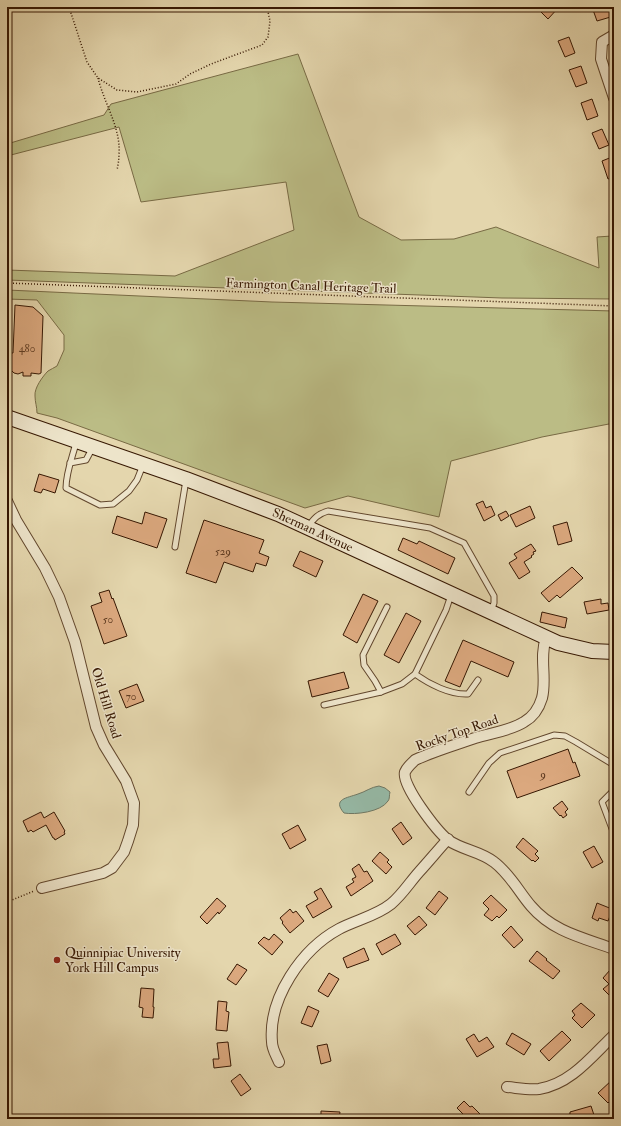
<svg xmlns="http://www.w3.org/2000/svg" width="621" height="1126" font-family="'IM FELL Double Pica',serif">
  <rect width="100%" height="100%" fill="#e4d6ad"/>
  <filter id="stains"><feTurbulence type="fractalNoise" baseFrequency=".005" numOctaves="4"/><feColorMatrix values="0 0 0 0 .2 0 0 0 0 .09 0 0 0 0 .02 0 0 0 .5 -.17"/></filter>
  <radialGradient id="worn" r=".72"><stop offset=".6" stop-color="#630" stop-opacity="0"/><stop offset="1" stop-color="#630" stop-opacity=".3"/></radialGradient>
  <g fill="#bbbc85" stroke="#786a44">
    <path d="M298,54l61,163 42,23 53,-1 42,-12 103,41 -2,-31 15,-1 2,1v62l-112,-1 -495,-18v-10l168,6 119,-46 -8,-48 -145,20 -22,-75 -112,29v-12l97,-29 7,-11z"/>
    <path d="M7,290l265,12 342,9v112l-72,14 -91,24 -12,56 -91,-21 -43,12 -248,-90 -20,-5c0,-6 -2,-11 -2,-17 -1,-8 8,-20 13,-25 3,-2 6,-3 9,-5l7,-16v-15l-27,-35 -30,-1z"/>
  </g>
  <path fill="#96b9a6" stroke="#707864" d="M379,786l6,2 5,4c-1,3 0,7 -2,9 -7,11 -33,14 -44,12 -12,-14 3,-15 14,-19 7,-2 13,-7 21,-8z"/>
  <g fill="#dba87e" stroke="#361702">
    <path d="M544,7h15l-11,12 -8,-8z"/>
    <path d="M592,7h7v1l13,-1 2,9 -17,5z"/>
    <path d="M569,37l6,16 -10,4 -7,-16z"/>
    <path d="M581,66l6,17 -11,4 -7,-17z"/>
    <path d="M592,99l6,17 -11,4 -6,-17z"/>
    <path d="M602,129l7,16 -10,4 -7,-16z"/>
    <path d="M612,157l2,4v16l-6,2 -6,-18z"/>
    <path d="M15,305l18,2 10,9 -2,57 -2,1 -8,-1v3h-8v-4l-5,2 -4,-1 -2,-2h-5v-10h2v-8h4z"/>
    <path d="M39,474l20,6 -4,13 -12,-4 -2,4 -7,-2z"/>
    <path d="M483,501l3,7 5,-2 4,9 -11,6 -8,-17z"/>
    <path d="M530,506l5,12 -19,9 -6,-12z"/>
    <path d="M506,511l3,5 -8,5 -3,-6z"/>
    <path d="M145,512l22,7 -10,29 -45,-15 5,-17 25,8z"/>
    <path d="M204,520l60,20 -5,13 10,4 -3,9 -10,-3 -3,9 -29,-10 -8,21 -30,-10z"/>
    <path d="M567,522l5,19 -14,4 -5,-19z"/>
    <path d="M403,538l14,6 2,-3 36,17 -7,16 -50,-24z"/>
    <path d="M531,544l5,7 -3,1 1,2 -3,2 1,1 -8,5 6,10 -11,7 -10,-16 8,-5 -3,-4z"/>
    <path d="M300,551l23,10 -7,16 -23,-11z"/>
    <path d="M572,567l11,11 -23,20 -3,-3 -8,7 -8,-9z"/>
    <path d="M109,590l3,9 1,-1 14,38 -23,8 -13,-38 11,-4 -3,-9z"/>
    <path d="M363,594l15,7 -21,42 -14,-8z"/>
    <path d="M601,599v5l7,-1 1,7 -22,4 -3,-12z"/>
    <path d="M542,612l25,6 -2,10 -25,-6z"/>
    <path d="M406,613l15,8 -22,42 -15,-8z"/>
    <path d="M463,640l51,22 -6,15 -37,-16 -11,26 -15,-6z"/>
    <path d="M344,672l5,16 -37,9 -4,-16z"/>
    <path d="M137,684l7,17 -18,7 -7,-17z"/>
    <path d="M568,749l5,14 2,-1 5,14 -63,22 -10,-27z"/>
    <path d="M562,801l6,8 -3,3 2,3 -4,3 -2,-3 -1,1 -7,-8z"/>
    <path d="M41,812l3,6 10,-6 11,19 -1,1 1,2 -10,6 -1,-2h-1l-7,-13 -13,7 -2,-2 -3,2 -5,-11z"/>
    <path d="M401,822l11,16 -9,7 -11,-16z"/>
    <path d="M298,825l8,15 -16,9 -8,-15z"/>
    <path d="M523,838l15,13 -3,3 4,4 -4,4 -2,-2 -1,1 -16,-14z"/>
    <path d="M594,846l9,16 -11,6 -9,-16z"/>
    <path d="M380,852l9,8 -2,2 5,5 -6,7 -14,-13z"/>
    <path d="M359,864l5,8 3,-1 6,10 -22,15 -5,-9 8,-5 -2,-3 4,-2 -4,-8z"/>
    <path d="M321,888l11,19 -19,11 -7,-12 12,-7 -4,-7z"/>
    <path d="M439,891l9,7 -13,17 -9,-7z"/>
    <path d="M491,895l16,15 -8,8 -2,-2 -5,5 -8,-6 5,-6 -6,-6z"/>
    <path d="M217,898l9,8 -7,8 -1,-2 -11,12 -7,-7z"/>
    <path d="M597,903l15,6v1l2,1v7l-4,-2 -2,5 -9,-3 -1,3 -6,-3z"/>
    <path d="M290,909l3,4 3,-2 8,10 -14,12 -8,-10 1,-1 -3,-4z"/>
    <path d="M419,916l8,9 -12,10 -8,-9z"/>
    <path d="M511,926l12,14 -9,8 -12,-13z"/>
    <path d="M274,934l9,8 -11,13 -14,-12 6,-6 5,3z"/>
    <path d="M395,934l6,10 -19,11 -6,-11z"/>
    <path d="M364,948l5,12 -22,8 -4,-10z"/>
    <path d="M537,951l10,8 -1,1 14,11 -7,8 -24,-18z"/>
    <path d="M237,964l10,6 -11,15 -9,-6z"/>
    <path d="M610,970l4,3v21l-3,3 -8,-8 6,-5 -6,-6z"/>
    <path d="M329,973l10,6 -11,18 -10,-6z"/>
    <path d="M141,988l13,1 -1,18h1l-1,11 -11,-1 1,-9 -4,-1z"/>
    <path d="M218,1001l9,1 -1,9 3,1 -2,19 -11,-1z"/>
    <path d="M581,1003l14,12 -13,13 -10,-10 3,-3 -3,-4z"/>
    <path d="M308,1006l11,5 -7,16 -11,-4z"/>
    <path d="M562,1031l9,9 -22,21 -9,-10z"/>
    <path d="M512,1033l19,11 -7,11 -18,-11z"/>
    <path d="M474,1034l5,8 8,-5 7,10 -17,10 -11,-18z"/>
    <path d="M228,1042l3,24 -17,2 -1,-9h6l-2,-16z"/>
    <path d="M327,1044l4,17 -10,3 -4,-18z"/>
    <path d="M240,1074l11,15 -10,7 -10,-15z"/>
    <path d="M612,1080l2,2v15l-6,6 -10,-10z"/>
    <path d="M464,1101l6,6 2,-1 13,13h-17l-11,-11z"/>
    <path d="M591,1106l4,12 -35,1v-2l10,-3v-2z"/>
    <path d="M321,1111l19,1 -1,7h-18z"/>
  </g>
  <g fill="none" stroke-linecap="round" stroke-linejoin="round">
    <g stroke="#62472d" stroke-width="7">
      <g id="lane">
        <path d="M76,443c-4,15 -10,30 -10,45l34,17 13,-1 16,-13 8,-11 6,-15"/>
        <path d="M70,463l16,-3 7,-13"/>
        <path d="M308,527c6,-9 10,-13 20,-16l102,17 34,15 30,53v7l-3,8"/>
        <path d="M175,547l11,-67"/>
        <path d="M415,674c14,10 35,21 53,20l10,-14"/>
        <path d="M381,692l-6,-11 -11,-16 -1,-10 24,-48"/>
        <path d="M324,705l57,-13 21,-8 13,-10 31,-64 5,-15"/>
        <path d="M614,790l-12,12 12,32"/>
        <path d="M469,792l20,-29 11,-10 54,-18 11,1 11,6 38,23"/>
      </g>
    </g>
    <g stroke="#62472d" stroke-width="12">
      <g id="street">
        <path d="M614,35l-12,7 -1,17 13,39"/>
        <path d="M7,501l9,19 29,48 14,29 16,45 21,85 8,18 22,36 8,22 -1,22 -5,16 -4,11 -12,16 -9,5 -12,3 -49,12"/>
        <path d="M546,638c-7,19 1,40 -4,60 -3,10 -9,19 -18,24 -14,9 -33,11 -49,16 -20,7 -41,13 -60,22 -3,3 -8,7 -10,12 -4,13 32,59 43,68 14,10 32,11 46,22 16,12 25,30 37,44 22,26 53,32 83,43"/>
        <path d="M279,1062c-3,-7 -7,-13 -7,-20 -4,-44 30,-93 67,-113 17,-9 37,-13 52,-25 11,-9 19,-22 28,-32 10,-11 19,-22 29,-33"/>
        <path d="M507,1087c11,1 21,3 32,2 32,-5 53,-33 75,-54"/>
      </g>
    </g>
    <g stroke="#361702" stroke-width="16">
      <g id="secondary">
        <path id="s1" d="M7,417l179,62 92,35 280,129 34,8 22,1"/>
      </g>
    </g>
    <g stroke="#361702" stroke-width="1.5" stroke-dasharray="1 2" stroke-linecap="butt">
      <path d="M69,7l18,55 11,16 19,12 20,2 39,-8 14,-10 21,-10 51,-19 6,-8 2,-16 -3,-14"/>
      <path d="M98,78c6,25 23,50 21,76 0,6 -1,11 -2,16"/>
      <path d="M7,283l607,23"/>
      <path d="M7,902l27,-11"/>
    </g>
    <use href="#lane" stroke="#ede4ca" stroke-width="5"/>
    <use href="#street" stroke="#ede4ca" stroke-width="10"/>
    <use href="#secondary" stroke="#ede4ca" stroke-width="14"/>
  </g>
  <circle fill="#8f2418" stroke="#ede4ca" stroke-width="1.5" cx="57" cy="960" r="4"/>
  <g text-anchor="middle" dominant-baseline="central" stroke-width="3" stroke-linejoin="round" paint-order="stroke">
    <g font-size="11" fill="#5f3b21">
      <text x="27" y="348">480</text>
      <text x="223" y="551">529</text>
      <text x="108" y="619">50</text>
      <text x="131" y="696">70</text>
      <text x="543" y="774">9</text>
    </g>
    <g font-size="13" fill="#361702" stroke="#ede4ca">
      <text transform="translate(311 286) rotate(2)">Farmington Canal Heritage Trail</text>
      <text stroke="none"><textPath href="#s1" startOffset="326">Sherman Avenue</textPath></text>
      <text transform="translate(106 703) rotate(73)">Old Hill Road</text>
      <text transform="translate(457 733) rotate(-19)">Rocky Top Road</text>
    </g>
    <g font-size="13" fill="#361702" stroke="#ede4ca" text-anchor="start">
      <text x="65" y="953">Quinnipiac University<tspan x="65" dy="15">York Hill Campus</tspan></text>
    </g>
  </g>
  <rect width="621" height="1126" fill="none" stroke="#e4d6ad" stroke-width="24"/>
  <rect x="8" y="8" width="605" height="1110" fill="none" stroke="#361702" stroke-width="2"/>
  <rect x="12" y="12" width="597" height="1102" fill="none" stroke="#361702"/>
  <rect width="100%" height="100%" filter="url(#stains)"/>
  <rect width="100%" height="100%" fill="url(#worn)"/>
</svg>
